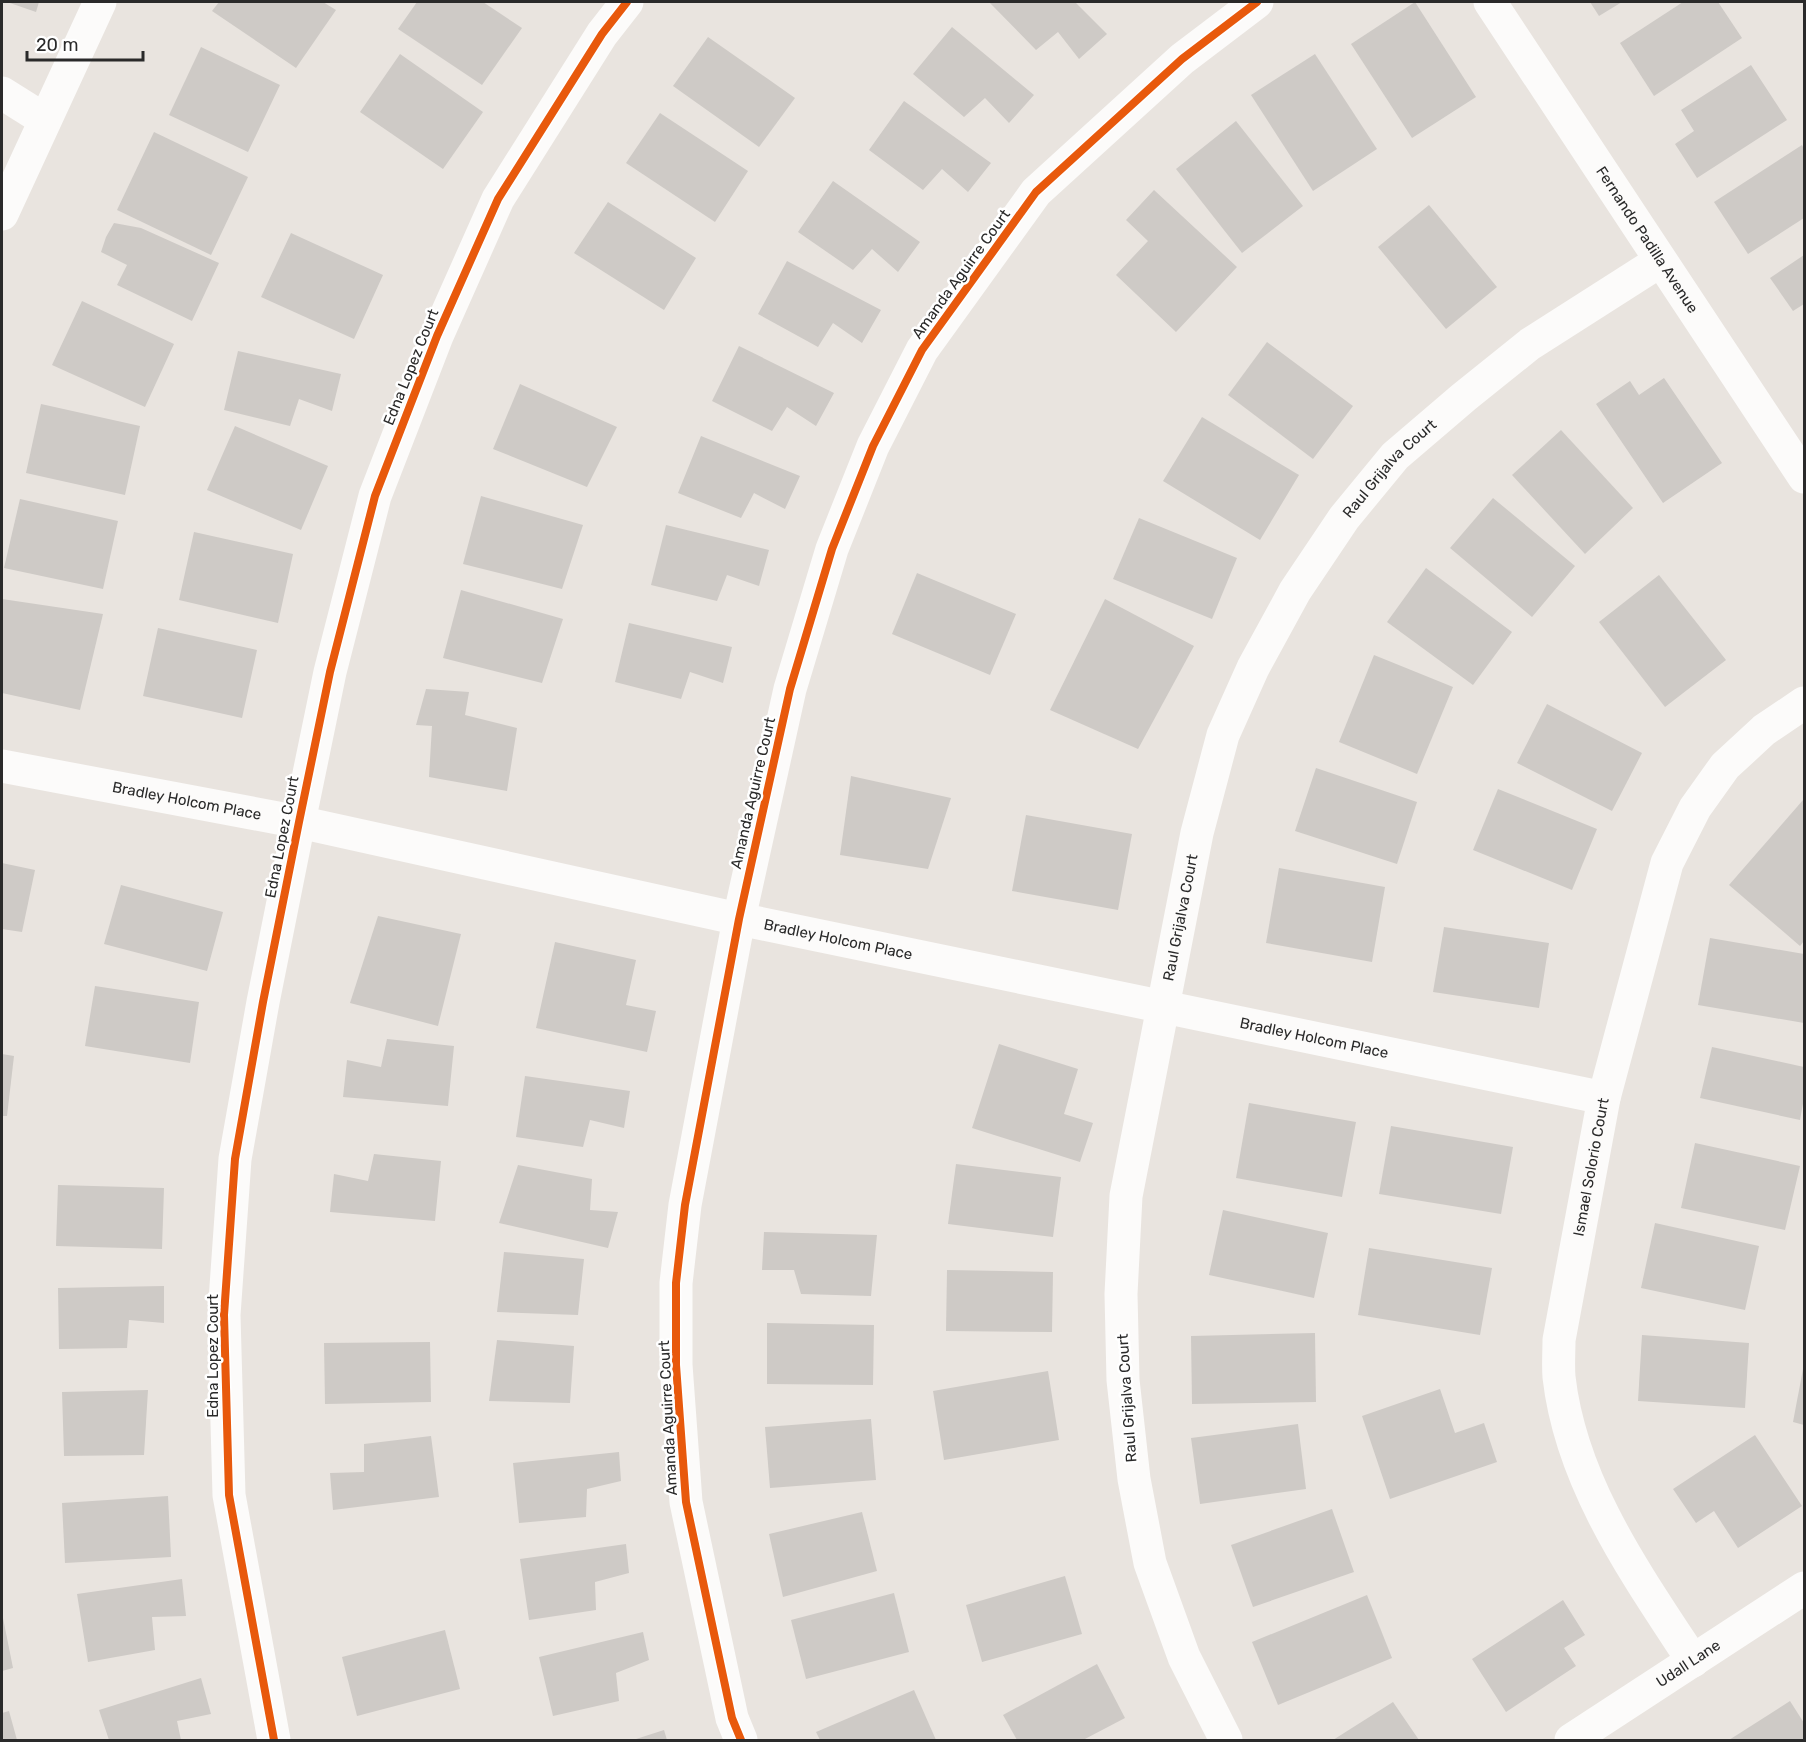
<svg xmlns="http://www.w3.org/2000/svg" width="1806" height="1742" font-family="Rubik,sans-serif">
  <rect width="100%" height="100%" fill="#e9e4df"/>
  <g fill="#cecac6">
    <path d="M7,2h32l-3,10z"/>
    <path d="M219,2h104l13,8 -40,58 -84,-57z"/>
    <path d="M417,2h66l39,26 -40,57 -84,-56z"/>
    <path d="M989,2h86l32,32 -28,25 -21,-27 -22,18z"/>
    <path d="M1415,2l61,95 -64,41 -61,-94z"/>
    <path d="M1590,2h32l-23,14z"/>
    <path d="M1683,2h35l24,36 -88,58 -34,-53z"/>
    <path d="M952,27l82,68 -25,28 -24,-25 -21,19 -51,-43z"/>
    <path d="M708,37l87,61 -36,49 -86,-61z"/>
    <path d="M201,47l79,38 -32,67 -79,-37z"/>
    <path d="M400,54l83,58 -40,57 -83,-57z"/>
    <path d="M1315,54l62,95 -64,42 -62,-96z"/>
    <path d="M1751,65l36,55 -90,58 -22,-34 19,-13 -13,-21z"/>
    <path d="M904,101l87,62 -23,29 -26,-23 -19,21 -54,-40z"/>
    <path d="M660,113l88,58 -33,51 -89,-59z"/>
    <path d="M1236,121l67,85 -61,47 -66,-84z"/>
    <path d="M154,132l94,45 -37,78 -94,-45z"/>
    <path d="M1802,145l2,4v69l-56,36 -34,-52z"/>
    <path d="M833,181l87,61 -22,30 -26,-23 -19,21 -55,-38z"/>
    <path d="M1154,190l83,77 -61,65 -60,-57 32,-34 -22,-21z"/>
    <path d="M608,202l88,56 -32,52 -90,-57z"/>
    <path d="M1429,205l68,82 -51,42 -68,-82z"/>
    <path d="M114,223l27,5 78,35 -27,58 -75,-36 10,-20 -26,-13 5,-15z"/>
    <path d="M291,233l92,42 -29,64 -93,-42z"/>
    <path d="M1804,255v49l-11,7 -23,-33z"/>
    <path d="M787,261l94,49 -19,33 -29,-20 -15,24 -60,-33z"/>
    <path d="M82,301l92,43 -29,63 -93,-42z"/>
    <path d="M1267,342l86,64 -40,53 -85,-64z"/>
    <path d="M739,346l95,47 -18,33 -29,-19 -15,24 -60,-30z"/>
    <path d="M238,351l103,23 -9,37 -33,-12 -9,27 -66,-16z"/>
    <path d="M1664,378l58,85 -59,40 -67,-99 34,-23 9,14z"/>
    <path d="M520,384l97,43 -30,60 -94,-38z"/>
    <path d="M41,404l99,22 -15,69 -99,-22z"/>
    <path d="M1202,417l97,58 -39,65 -97,-59z"/>
    <path d="M235,426l93,40 -27,64 -94,-40z"/>
    <path d="M1561,430l72,78 -48,46 -73,-79z"/>
    <path d="M701,436l99,40 -15,33 -31,-16 -13,25 -63,-25z"/>
    <path d="M481,496l102,29 -21,64 -99,-25z"/>
    <path d="M1493,498l82,68 -43,51 -82,-69z"/>
    <path d="M20,499l98,22 -15,68 -99,-21z"/>
    <path d="M1139,518l98,40 -25,61 -99,-40z"/>
    <path d="M666,525l103,25 -10,36 -32,-11 -10,26 -66,-16z"/>
    <path d="M194,532l99,22 -15,69 -99,-23z"/>
    <path d="M1426,568l86,64 -39,53 -86,-63z"/>
    <path d="M917,573l99,41 -26,61 -98,-41z"/>
    <path d="M1659,575l67,85 -61,47 -66,-85z"/>
    <path d="M461,590l102,29 -21,64 -99,-25z"/>
    <path d="M2,599l101,15 -23,96 -78,-17z"/>
    <path d="M1105,599l89,47 -56,103 -88,-39z"/>
    <path d="M629,623l103,24 -9,36 -33,-11 -9,27 -66,-17z"/>
    <path d="M158,628l99,22 -15,68 -99,-22z"/>
    <path d="M1374,655l79,32 -36,87 -78,-32z"/>
    <path d="M426,689l43,3 -4,23 52,13 -10,63 -78,-14 3,-51 -16,-1z"/>
    <path d="M1547,704l95,49 -30,58 -95,-48z"/>
    <path d="M1316,768l101,34 -20,62 -102,-33z"/>
    <path d="M851,776l100,22 -23,71 -88,-14z"/>
    <path d="M1498,789l99,40 -25,61 -99,-40z"/>
    <path d="M1803,800l1,141 -4,5 -71,-61z"/>
    <path d="M1026,815l106,19 -14,76 -106,-19z"/>
    <path d="M2,863l33,7 -13,62 -20,-3z"/>
    <path d="M1279,868l106,19 -13,75 -106,-19z"/>
    <path d="M121,885l102,27 -16,59 -103,-27z"/>
    <path d="M378,916l83,18 -23,92 -88,-23z"/>
    <path d="M1444,927l105,16 -10,65 -106,-16z"/>
    <path d="M1710,938l94,16v69l-106,-18z"/>
    <path d="M555,942l81,18 -10,45 30,6 -9,41 -111,-24z"/>
    <path d="M95,986l104,16 -9,61 -105,-17z"/>
    <path d="M387,1039l67,7 -6,60 -105,-9 4,-37 34,7z"/>
    <path d="M999,1044l79,25 -14,45 29,9 -13,39 -108,-34z"/>
    <path d="M1712,1047l92,20v31l-4,22 -100,-22z"/>
    <path d="M2,1054l12,2 -7,60h-5z"/>
    <path d="M525,1076l105,15 -6,37 -34,-8 -7,27 -67,-10z"/>
    <path d="M1249,1103l107,19 -14,75 -106,-19z"/>
    <path d="M1391,1126l122,21 -12,67 -122,-20z"/>
    <path d="M1695,1143l105,23 -15,64 -104,-22z"/>
    <path d="M374,1154l67,7 -6,60 -105,-9 4,-38 34,7z"/>
    <path d="M956,1164l105,13 -8,60 -105,-13z"/>
    <path d="M518,1165l74,14 -2,31 28,2 -10,36 -109,-25z"/>
    <path d="M58,1185l106,3 -2,61 -106,-3z"/>
    <path d="M1223,1210l105,23 -14,65 -105,-23z"/>
    <path d="M1655,1223l104,23 -14,64 -104,-22z"/>
    <path d="M764,1232l113,3 -6,61 -70,-2 -7,-24h-32z"/>
    <path d="M1369,1248l123,20 -12,67 -122,-20z"/>
    <path d="M504,1252l80,7 -6,56 -81,-3z"/>
    <path d="M947,1270l106,2 -1,60 -106,-1z"/>
    <path d="M164,1286v37l-35,-3 -2,28 -68,1 -1,-61z"/>
    <path d="M767,1323l107,2 -1,60 -106,-1z"/>
    <path d="M1315,1333l1,69 -124,2 -1,-68z"/>
    <path d="M1642,1335l107,8 -4,65 -107,-7z"/>
    <path d="M497,1340l77,6 -4,57 -81,-2z"/>
    <path d="M430,1342l1,60 -106,2 -1,-61z"/>
    <path d="M1803,1369h1v56l-11,-3z"/>
    <path d="M1048,1371l11,69 -115,20 -11,-69z"/>
    <path d="M1440,1389l15,44 29,-10 13,39 -107,37 -28,-83z"/>
    <path d="M148,1390l-4,65 -80,1 -2,-64z"/>
    <path d="M871,1419l5,61 -106,8 -5,-61z"/>
    <path d="M1298,1424l8,65 -106,15 -9,-66z"/>
    <path d="M1755,1435l47,71 -64,42 -24,-37 -18,12 -23,-34z"/>
    <path d="M431,1436l8,61 -106,13 -3,-37 34,-1v-28z"/>
    <path d="M619,1452l2,29 -34,8 -1,28 -67,6 -6,-60z"/>
    <path d="M168,1496l3,61 -106,6 -3,-60z"/>
    <path d="M1332,1509l22,63 -101,35 -22,-62z"/>
    <path d="M862,1512l15,59 -94,26 -14,-63z"/>
    <path d="M626,1544l3,29 -34,9 1,28 -67,10 -9,-61z"/>
    <path d="M1065,1576l17,58 -100,28 -16,-57z"/>
    <path d="M182,1579l4,37 -34,1 3,33 -67,12 -11,-68z"/>
    <path d="M894,1593l15,59 -103,27 -15,-59z"/>
    <path d="M1367,1595l25,63 -114,47 -26,-63z"/>
    <path d="M1563,1600l22,35 -21,13 12,18 -70,46 -34,-53z"/>
    <path d="M2,1613l11,55 -11,3z"/>
    <path d="M445,1630l15,59 -103,27 -15,-59z"/>
    <path d="M643,1632l6,28 -33,13 3,28 -66,15 -14,-59z"/>
    <path d="M1097,1664l28,54 -42,22h-66l-14,-25z"/>
    <path d="M201,1678l10,36 -34,7 4,19h-72l-10,-30z"/>
    <path d="M914,1690l22,50h-116l-4,-8z"/>
    <path d="M1790,1701l14,22v17h-75z"/>
    <path d="M1393,1702l26,38h-86z"/>
    <path d="M9,1711l8,29h-15v-27z"/>
    <path d="M664,1730l3,10h-34z"/>
  </g>
  <g fill="none" stroke-linecap="round" stroke-linejoin="round">
    <g stroke="#fcfbfa" stroke-width="33">
      <path id="s1" d="M1490,2l314,475"/>
      <path d="M2,93l43,27"/>
      <path d="M2,214l98,-212"/>
      <path id="s2" d="M2,766l297,56 440,97 865,179"/>
      <path id="s3" d="M1693,1661c-57,-87 -122,-178 -134,-284 -1,-12 0,-25 0,-37l45,-242 63,-235 28,-55 30,-42 39,-36 40,-27"/>
      <path d="M274,1740l-45,-245 -5,-180 11,-156 28,-157 36,-180 31,-150 45,-176 62,-160 61,-137 104,-165 25,-32"/>
      <path d="M741,1740l-9,-22 -46,-216 -10,-137v-82l9,-78 54,-286 51,-230 42,-140 41,-103 49,-96 114,-158 146,-133 75,-57"/>
      <path id="s4" d="M1226,1740l-42,-83 -34,-94 -16,-84 -11,-99 -2,-86 5,-98 71,-363 26,-98 30,-67 42,-77 49,-73 51,-62 69,-59 66,-53 130,-83"/>
      <path id="s5" d="M1571,1740l233,-152"/>
    </g>
    <g stroke="#fff" stroke-width="11">
      <g id="cycleway">
        <path d="M274,1740l-45,-245 -5,-180 11,-156 28,-157 36,-180 31,-150 45,-176 62,-160 61,-137 104,-165 25,-32"/>
        <path d="M741,1740l-9,-22 -46,-216 -10,-137v-82l9,-78 54,-286 51,-230 42,-140 41,-103 49,-96 114,-158 146,-133 75,-57"/>
      </g>
    </g>
    <use href="#cycleway" stroke="#e8590c" stroke-width="8"/>
  </g>
  <g text-anchor="middle" dominant-baseline="central" stroke-width="5" stroke-linejoin="round" paint-order="stroke">
    <g font-size="15" fill="#2a2a2a" stroke="#fff">
      <text stroke="none"><textPath href="#s1" startOffset="285">Fernando Padilla Avenue</textPath></text>
      <text transform="translate(961 274) rotate(-54)">Amanda Aguirre Court</text>
      <text transform="translate(411 367) rotate(-68)">Edna Lopez Court</text>
      <text stroke="none"><textPath href="#s4" startOffset="1350">Raul Grijalva Court</textPath></text>
      <text transform="translate(753 793) rotate(-77)">Amanda Aguirre Court</text>
      <text stroke="none"><textPath href="#s2" startOffset="188">Bradley Holcom Place</textPath></text>
      <text transform="translate(282 837) rotate(-79)">Edna Lopez Court</text>
      <text stroke="none"><textPath href="#s4" startOffset="846">Raul Grijalva Court</textPath></text>
      <text stroke="none"><textPath href="#s2" startOffset="854">Bradley Holcom Place</textPath></text>
      <text stroke="none"><textPath href="#s2" startOffset="1340">Bradley Holcom Place</textPath></text>
      <text stroke="none"><textPath href="#s3" startOffset="530">Ismael Solorio Court</textPath></text>
      <text transform="translate(213 1356) rotate(-90)">Edna Lopez Court</text>
      <text transform="translate(1127 1398) rotate(-94)">Raul Grijalva Court</text>
      <text transform="translate(668 1418) rotate(-93)">Amanda Aguirre Court</text>
      <text stroke="none"><textPath href="#s5" startOffset="140">Udall Lane</textPath></text>
    </g>
  </g>
  <rect width="1806" height="1742" fill="none" stroke="#2a2a2a" stroke-width="6"/>
  <path d="M27 51v9h116v-9" fill="none" stroke="#2a2a2a" stroke-width="3"/>
  <text x="36" y="51" font-size="18" fill="#2a2a2a" stroke="#ffffff" stroke-width="4.5" paint-order="stroke">20 m</text>
</svg>
